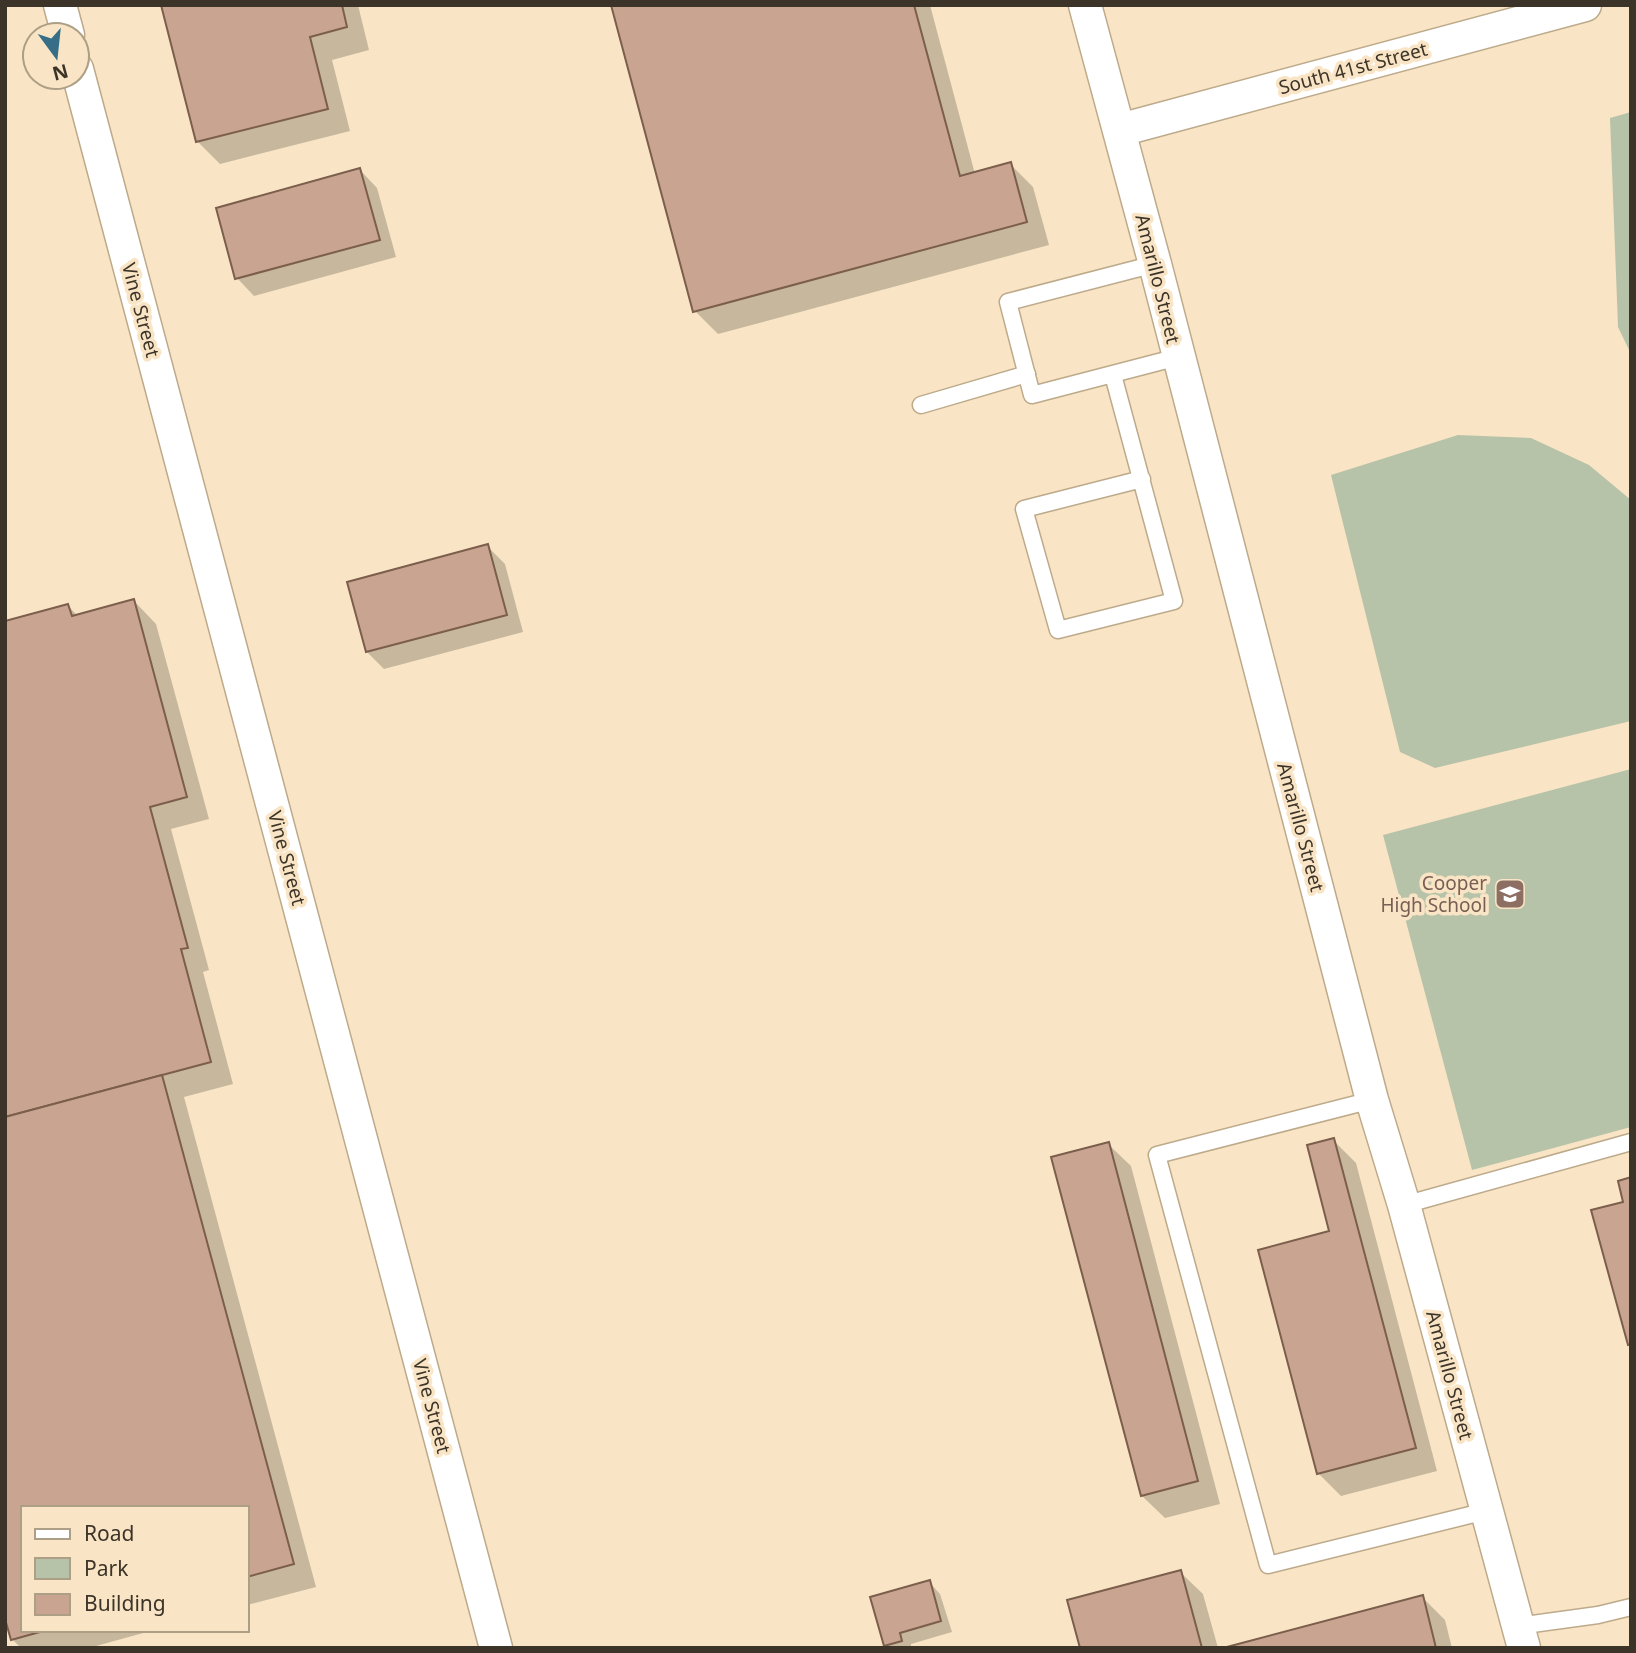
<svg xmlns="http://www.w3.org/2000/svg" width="1636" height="1653" font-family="'Noto Sans',sans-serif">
  <rect width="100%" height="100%" fill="#f9e5c5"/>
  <g fill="#b7c3a9">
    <path d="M1631,112v242l-13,-27 -8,-209z"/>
    <path d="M1458,435l73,3 58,27 42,35v221l-196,47 -35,-16 -69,-277z"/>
    <path d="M1631,769v358l-159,43 -89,-335z"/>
  </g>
  <g fill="#0003">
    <path d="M163,5h195l11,45 -37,10 18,71 -130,33 -23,-23z"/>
    <path d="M613,5h317l45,169 35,-10 23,23 16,58 -331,89 -23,-23z"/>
    <path d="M360,170l17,18 19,69 -142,39 -17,-18z"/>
    <path d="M487,546l18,18 18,68 -139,37 -17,-17z"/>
    <path d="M134,601l22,23 53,195 -38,10 38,141 -6,2 30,112 -49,13 132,490 -69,18v-97h-224v122h131l-65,18h-68l-9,-9 56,-1033 10,10z"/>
    <path d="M1333,1140l23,23 81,308 -96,25 -23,-23 13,-241z"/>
    <path d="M1108,1144l23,22 89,338 -55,14 -23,-22z"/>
    <path d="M1180,1572l23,22 15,54h-137z"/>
    <path d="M929,1582l11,12 12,38 -41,12v4h-23l-3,-3z"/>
    <path d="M1422,1597l23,23 7,28h-222z"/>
  </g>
  <g fill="#c9a591" stroke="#7c5e4d" stroke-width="2">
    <path d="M161,5h181l5,22 -37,10 18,72 -132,33z"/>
    <path d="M611,5h303l46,171 51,-14 16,60 -334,90z"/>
    <path d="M360,168l20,72 -145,39 -19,-71z"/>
    <path d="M488,544l19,71 -141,37 -19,-70z"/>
    <path d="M134,599l53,198 -37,10 38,141 -7,1 30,113 -206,55v-496l63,-17 4,12z"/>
    <path d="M162,1075l132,489 -47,13v-69h-224v122h24l-36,10 -6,-21v-502z"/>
    <path d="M1334,1138l82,310 -99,26 -59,-224 71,-19 -22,-86z"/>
    <path d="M1109,1142l89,339 -57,15 -90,-339z"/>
    <path d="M1631,1177v167l-3,1 -37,-135 32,-8 -5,-21z"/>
    <path d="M1181,1570l21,78h-122l-13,-48z"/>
    <path d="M930,1580l11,41 -41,12 2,8 -18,5 -14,-49z"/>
    <path d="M1423,1595l13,53h-213z"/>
  </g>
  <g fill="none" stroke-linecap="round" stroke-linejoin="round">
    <g stroke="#bdaa8b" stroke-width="19">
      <g id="service">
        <path d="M1155,264l-147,38 24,93 146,-38"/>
        <path d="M1113,375l61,226 -116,29 -34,-121 118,-30"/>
        <path d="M921,405l106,-31"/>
        <path d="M1372,1100l-215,55 111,410 218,-54"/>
        <path d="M1404,1205l227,-63"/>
        <path d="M1518,1626l80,-11 33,-8"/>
      </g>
    </g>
    <g stroke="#bdaa8b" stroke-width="35">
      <g id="minor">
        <path d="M60,5l8,30"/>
        <path d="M1085,5l70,259 217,836 32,105 120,443"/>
        <path d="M77,69l419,1579"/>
        <path d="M1120,130l465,-125"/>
      </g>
    </g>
    <use href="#service" stroke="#fff" stroke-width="16"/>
    <use href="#minor" stroke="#fff" stroke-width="32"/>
  </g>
  <defs>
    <g id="school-square" transform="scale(1.575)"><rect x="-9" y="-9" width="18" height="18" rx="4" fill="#8d6e63" stroke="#f9e5c5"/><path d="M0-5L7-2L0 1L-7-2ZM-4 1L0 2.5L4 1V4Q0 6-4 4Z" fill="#fff"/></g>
  </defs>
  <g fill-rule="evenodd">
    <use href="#school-square" x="1510" y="894"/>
  </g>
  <g text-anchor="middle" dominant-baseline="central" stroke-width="7" stroke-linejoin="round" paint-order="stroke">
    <g font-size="19" fill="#3c3428" stroke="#f9e5c5">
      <text transform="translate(1353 68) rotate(-15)">South 41st Street</text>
      <text transform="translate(1158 279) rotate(76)">Amarillo Street</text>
      <text transform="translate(141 310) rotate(75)">Vine Street</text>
      <text transform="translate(1301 827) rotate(75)">Amarillo Street</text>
      <text transform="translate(287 858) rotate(75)">Vine Street</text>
      <text transform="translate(1450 1375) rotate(75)">Amarillo Street</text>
      <text transform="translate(432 1406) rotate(75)">Vine Street</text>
    </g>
    <g font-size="19" fill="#785e54" stroke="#f9e5c5" text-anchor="end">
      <text x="1487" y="883">Cooper<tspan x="1487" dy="22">High School</tspan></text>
    </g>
  </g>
  <rect width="1636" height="1653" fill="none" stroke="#3c3428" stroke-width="14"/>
  <rect x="21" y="1506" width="228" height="126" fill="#f9e5c5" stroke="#ad9e86" stroke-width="2"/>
  <rect x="35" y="1529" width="35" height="10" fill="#ffffff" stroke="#ad9e86" stroke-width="2"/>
  <text x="84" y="1541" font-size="21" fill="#3c3428">Road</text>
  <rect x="35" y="1558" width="35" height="21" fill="#b7c3a9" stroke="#ad9e86" stroke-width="2"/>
  <text x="84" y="1576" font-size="21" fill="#3c3428">Park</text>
  <rect x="35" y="1594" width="35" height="21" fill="#c9a591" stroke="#ad9e86" stroke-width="2"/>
  <text x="84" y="1611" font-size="21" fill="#3c3428">Building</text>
  <g transform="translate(56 56) rotate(165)"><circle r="33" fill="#f9e5c5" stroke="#ad9e86" stroke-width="2"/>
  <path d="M0-5L12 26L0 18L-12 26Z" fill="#366e88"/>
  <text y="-10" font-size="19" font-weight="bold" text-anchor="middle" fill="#3c3428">N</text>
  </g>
</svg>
